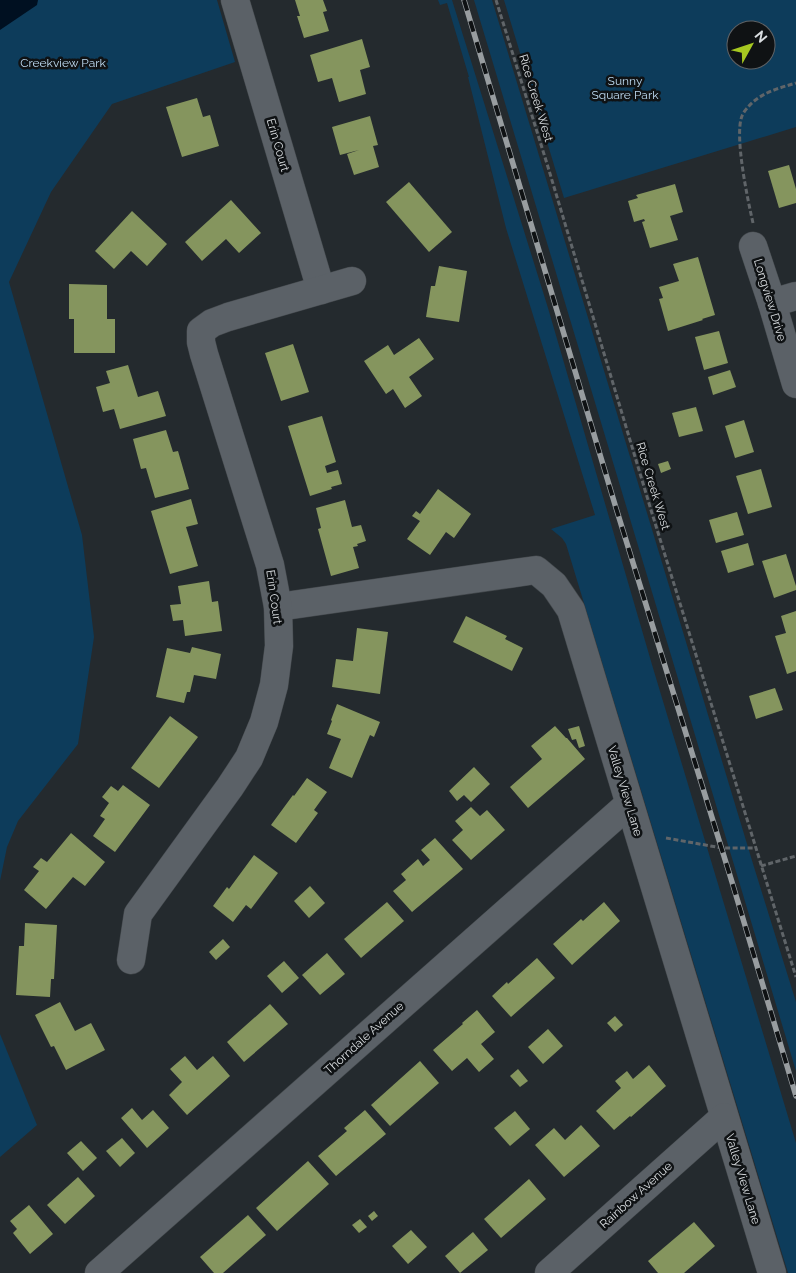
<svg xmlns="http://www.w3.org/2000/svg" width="796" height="1273" font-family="Raleway,sans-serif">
  <rect width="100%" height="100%" fill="#242a2e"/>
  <g fill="#0d3c5b" fill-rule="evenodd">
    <path d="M0,0h217l18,62 -123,42 -61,88 -42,90 73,253 12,102 -16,107 -60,77 -11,26 -7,34z"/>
    <path d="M438,0h14l96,308 105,360 143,475v130h-8l-222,-729 -4,-6 -11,-9 44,-14 -89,-287 -38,-151h1l-22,-74 -7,2z"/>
    <path d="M474,0h18l262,867 42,135v69z"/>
    <path d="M504,0h292v127l-232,71zM736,30h30v30h-30z"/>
    <path d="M0,1034l37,91 -37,32z"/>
  </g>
  <path fill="#001021" d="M0,0h38l-1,5 -37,25z"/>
  <g fill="#85955e">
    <path d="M295,0h28l4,11 -4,1 6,19 -25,7 -7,-22h3z"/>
    <path d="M362,39l8,28 -10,3 6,24 -27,8 -7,-24 -14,4 -8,-27z"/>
    <path d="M197,98l6,19 7,-2 9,31 -37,11 -16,-50z"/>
    <path d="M370,116l8,29 -5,1 6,21 -25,8 -7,-21 12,-4 -19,5 -8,-28z"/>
    <path d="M789,165l7,24v14l-17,5 -11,-37z"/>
    <path d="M409,182l43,50 -23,20 -43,-50z"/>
    <path d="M675,184l8,28 -13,4 8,24 -28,8 -8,-26 3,-1 -1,-2 -10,3 -6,-21 10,-3 -2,-3z"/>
    <path d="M231,200l30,33 -22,20 -13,-14 -24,22 -17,-19z"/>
    <path d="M132,211l35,33 -20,22 -16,-15 -17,18 -19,-18z"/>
    <path d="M698,257l17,58 -13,4 1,1 -35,11 -9,-32 4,-1 -4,-11 20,-6 -6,-17z"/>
    <path d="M439,266l28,5 -8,51 -33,-5 5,-31h4z"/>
    <path d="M69,284l38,1v34h8v34h-41v-34h-5z"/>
    <path d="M719,331l9,32 -24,7 -9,-33z"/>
    <path d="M419,338l15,21 -25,18 13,19 -17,12 -12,-19 -7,5 -22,-33 24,-16 6,10z"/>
    <path d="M293,344l16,48 -28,9 -16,-48z"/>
    <path d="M128,365l10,32 20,-6 8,25 -46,13 -6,-20 -11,3 -7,-25 14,-4 -4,-12z"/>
    <path d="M730,370l6,17 -23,8 -5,-18z"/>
    <path d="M696,407l7,24 -24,6 -7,-24z"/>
    <path d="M322,416l14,46 -11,4 2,7 11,-3 4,14 -11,3 1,2 -22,7 -22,-70z"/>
    <path d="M744,420l10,32 -19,6 -10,-32z"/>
    <path d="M166,430l7,22 5,-1 11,38 -34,9 -9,-30 -5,1 -8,-30z"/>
    <path d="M668,461l3,8 -10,4 -3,-9z"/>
    <path d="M761,469l11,38 -24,7 -12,-38z"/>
    <path d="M438,489l33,25 -17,24 -8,-6 -16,23 -23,-16 13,-18 -8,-5 4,-5 4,3z"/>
    <path d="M191,499l7,25 -12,3 12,39 -28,8 -19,-63z"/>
    <path d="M345,500l7,27 9,-2 5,16 -9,3 1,2 -5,1 6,21 -28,8 -13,-47 3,-1 -5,-20z"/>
    <path d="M737,512l7,23 -28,8 -7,-23z"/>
    <path d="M748,543l6,22 -26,8 -7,-22z"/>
    <path d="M786,554l10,32v4l-22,8 -12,-37z"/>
    <path d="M209,581l3,21 6,-1 4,30 -37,5 -2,-16 -10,1 -3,-16 11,-1 -3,-18z"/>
    <path d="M796,611v60l-9,3 -12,-38 11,-3 -5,-17z"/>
    <path d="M466,616l41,20 -2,3 18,9 -11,23 -59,-29z"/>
    <path d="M357,628l31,4 -8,62 -48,-7 4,-28 17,2z"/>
    <path d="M192,647l29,7 -5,25 -22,-4 -4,17h-3l-3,11 -28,-6 11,-49 23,5z"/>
    <path d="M775,688l8,22 -27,9 -7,-23z"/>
    <path d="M337,704l43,18 -6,15 -4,-2 -18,43 -23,-10 12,-29 -14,-5 5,-13 -1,-1z"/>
    <path d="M170,716l28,21 -39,51 -28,-20z"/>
    <path d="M555,726l11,12h1l18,21 -57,49 -18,-21 32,-28 -11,-13z"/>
    <path d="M579,726l6,20 -6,2 -3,-9 -4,1 -4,-11z"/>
    <path d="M474,767l16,17 -19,18 -7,-7 -7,6 -8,-10z"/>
    <path d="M307,778l20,14 -13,18 4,3 -22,30 -25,-18 22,-30 1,1z"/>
    <path d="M123,785l27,20 -35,47 -22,-16 12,-17 -5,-3 9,-13 -7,-6 9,-11 7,5z"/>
    <path d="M471,807l9,9 7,-6 18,20 -34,30 -19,-20 11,-10 -8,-9z"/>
    <path d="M71,833l34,29 -20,24 -12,-9 -27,32 -22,-19 15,-19 -6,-4 8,-9 6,4z"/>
    <path d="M435,838l28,31 -51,43 -19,-21 13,-11 -5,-6 17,-15 5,7 7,-6 -9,-10z"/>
    <path d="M254,855l24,18 -27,36 -5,-4 -13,17 -20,-16 14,-19 2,2z"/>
    <path d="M310,886l15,17 -16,15 -15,-17z"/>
    <path d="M387,902l17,19 -43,37 -17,-19z"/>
    <path d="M604,902l16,19 -48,44 -19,-21 28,-25 2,2z"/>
    <path d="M25,923l32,2 -3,54h-3l-1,18 -34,-2 3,-49h5z"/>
    <path d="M223,939l7,8 -14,13 -7,-8z"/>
    <path d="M327,953l18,21 -25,21 -18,-20z"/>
    <path d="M537,958l18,20 -44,39 -19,-21 15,-14 1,2z"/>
    <path d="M284,961l15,17 -17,15 -15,-17z"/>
    <path d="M60,1002l15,29 16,-8 14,27 -39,20 -12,-24 -3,1 -16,-32z"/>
    <path d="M270,1004l18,20 -44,38 -17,-20z"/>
    <path d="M477,1010l18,22 -14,12 13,15 -15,13 -12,-14 -15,13 -19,-21 30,-26 -1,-1z"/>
    <path d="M615,1016l8,9 -8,7 -8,-9z"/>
    <path d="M548,1029l15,17 -20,18 -15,-17z"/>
    <path d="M185,1056l12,14 16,-14 17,20 -43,39 -18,-20 13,-13 -12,-13z"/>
    <path d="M420,1061l19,22 -49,43 -19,-21z"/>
    <path d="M649,1065l17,21 -35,31 -1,-1 -16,14 -18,-19 25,-23 -6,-7 12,-10 6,8z"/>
    <path d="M518,1069l10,12 -8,6 -10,-11z"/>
    <path d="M132,1108l10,12 11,-10 16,18 -22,20 -26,-30z"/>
    <path d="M365,1110l21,24 -50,42 -18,-20 29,-25 -3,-3z"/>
    <path d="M515,1111l15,18 -20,17 -16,-18z"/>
    <path d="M581,1125l19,21 -36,31 -29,-32 19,-17 11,12z"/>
    <path d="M122,1138l13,15 -15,14 -14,-16z"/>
    <path d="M81,1141l16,17 -14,13 -16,-18z"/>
    <path d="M308,1161l21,23 -52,47 -21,-23z"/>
    <path d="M78,1177l17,19 -30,28 -18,-19z"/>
    <path d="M529,1179l17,20 -45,39 -17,-19z"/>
    <path d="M29,1205l24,29 -23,20 -17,-21 4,-4 -7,-8z"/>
    <path d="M374,1211l4,5 -6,5 -4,-5z"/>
    <path d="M248,1215l18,20 -43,38h-9l-14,-16z"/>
    <path d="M360,1219l7,8 -8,6 -7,-8z"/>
    <path d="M694,1222l21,24 -31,27h-26l-10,-12z"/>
    <path d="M411,1230l16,17 -19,17 -16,-18z"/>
    <path d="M473,1232l15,18 -28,23 -15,-17z"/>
  </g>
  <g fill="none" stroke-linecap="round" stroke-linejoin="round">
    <g stroke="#42474b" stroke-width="29">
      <g id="minor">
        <path d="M235,0l86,290"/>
        <path d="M753,246l19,57 24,81"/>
        <path d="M772,303l24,-7"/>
        <path d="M278,607l258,-37 18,15 17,25 201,663"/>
        <path d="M131,960l7,-46 92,-127 19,-29 15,-36 10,-37 5,-39 -1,-39 -8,-42 -66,-211 -3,-12v-11l11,-8 16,-6 124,-36"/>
        <path d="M99,1273l530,-469"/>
        <path d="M549,1273l175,-156"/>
      </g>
    </g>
    <g stroke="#606569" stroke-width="3" stroke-dasharray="5 2.5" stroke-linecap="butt">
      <path d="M496,0l52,167 103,343 145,467"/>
      <path d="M753,223c-5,-22 -19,-87 -11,-107 1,-3 4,-7 6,-9 12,-14 31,-19 48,-24"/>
      <path d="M666,838l56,10h34"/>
      <path d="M761,866l35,-10"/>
    </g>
    <use href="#minor" stroke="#5b6167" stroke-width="28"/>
    <g stroke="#989da0" stroke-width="5.5">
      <path id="rail" d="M464,0l152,508 116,374 64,214"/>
    </g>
    <use href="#rail" stroke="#0f1214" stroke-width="4" stroke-dasharray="11" stroke-linecap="butt"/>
  </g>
  <g text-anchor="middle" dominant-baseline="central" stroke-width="5" stroke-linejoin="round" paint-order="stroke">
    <g font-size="12" fill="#bfdbf2" stroke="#0f1214">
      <text x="63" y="63">Creekview Park</text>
      <text x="625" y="81">Sunny<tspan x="625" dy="14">Square Park</tspan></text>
    </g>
    <g font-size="12" fill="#d9dde0" stroke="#0f1214">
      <text transform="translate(536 98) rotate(73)">Rice Creek West</text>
      <text transform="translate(278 145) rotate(74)">Erin Court</text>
      <text transform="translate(770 300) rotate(73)">Longview Drive</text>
      <text transform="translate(653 486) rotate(73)">Rice Creek West</text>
      <text transform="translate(274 597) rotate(82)">Erin Court</text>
      <text transform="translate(625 791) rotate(73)">Valley View Lane</text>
      <text transform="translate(364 1038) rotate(-42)">Thorndale Avenue</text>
      <text transform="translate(743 1179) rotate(73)">Valley View Lane</text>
      <text transform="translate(636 1195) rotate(-42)">Rainbow Avenue</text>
    </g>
  </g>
  <g transform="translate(751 45) rotate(50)"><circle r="24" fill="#0f1214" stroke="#606366"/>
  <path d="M0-4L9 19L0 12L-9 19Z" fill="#a6c821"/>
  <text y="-8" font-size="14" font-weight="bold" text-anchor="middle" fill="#d9dde0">N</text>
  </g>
</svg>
